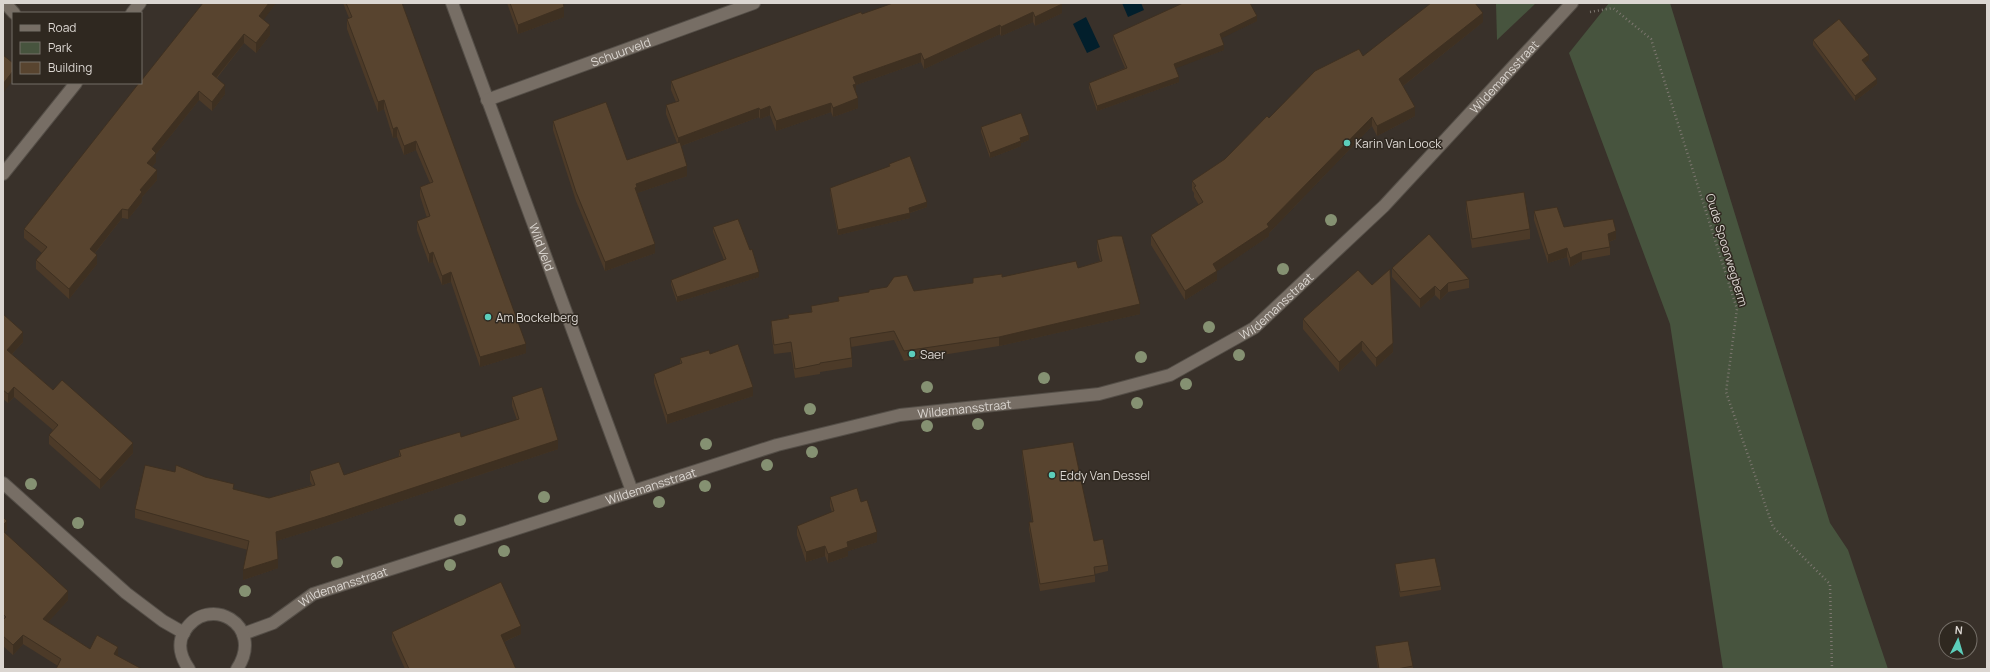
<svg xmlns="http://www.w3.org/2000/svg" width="1990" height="672" font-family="Manrope,sans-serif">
  <rect width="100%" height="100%" fill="#39312a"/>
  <g fill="#47543e">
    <path d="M1496,3h40l-39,37z"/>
    <path d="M1609,3h61l160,520 18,27 40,119h-165l-53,-345 -101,-271z"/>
  </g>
  <g fill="#021f2c">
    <path d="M1122,3h19l3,7 -16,7z"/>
    <path d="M1086,17l14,30 -13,6 -14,-29z"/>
  </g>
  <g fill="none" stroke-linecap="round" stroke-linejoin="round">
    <g stroke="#544e47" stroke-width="14">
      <g id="minor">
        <path d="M5,3l9,10"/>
        <path id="s1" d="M452,3l180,488"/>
        <path d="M132,13l8,-10"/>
        <path id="s2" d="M487,100l267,-97"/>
        <path d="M3,174l73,-91"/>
        <path d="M3,483l123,110 37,28 21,12"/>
        <path id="s3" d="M243,634l30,-11 40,-29 464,-149 123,-30 199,-21 71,-19 84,-47 130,-122 188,-203"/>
        <path d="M189,669c-8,-11 -12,-25 -5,-37 24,-40 82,-7 53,37"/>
      </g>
    </g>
    <path stroke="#7d7770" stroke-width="2.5" stroke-dasharray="1 3" stroke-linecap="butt" d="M1590,12l23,-4 38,31 86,270 -11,83 47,135 57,57 2,85"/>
    <use href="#minor" stroke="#776e65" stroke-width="12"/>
  </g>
  <g fill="#859172">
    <circle cx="1331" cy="220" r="6"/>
    <circle cx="1283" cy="269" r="6"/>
    <circle cx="1209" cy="327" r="6"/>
    <circle cx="1239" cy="355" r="6"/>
    <circle cx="1141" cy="357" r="6"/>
    <circle cx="1044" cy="378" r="6"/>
    <circle cx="1186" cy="384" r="6"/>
    <circle cx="927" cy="387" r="6"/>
    <circle cx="1137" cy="403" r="6"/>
    <circle cx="810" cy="409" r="6"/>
    <circle cx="978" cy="424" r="6"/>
    <circle cx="927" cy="426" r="6"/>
    <circle cx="706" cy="444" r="6"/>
    <circle cx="812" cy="452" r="6"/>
    <circle cx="767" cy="465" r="6"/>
    <circle cx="31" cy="484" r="6"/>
    <circle cx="705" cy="486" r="6"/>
    <circle cx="544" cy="497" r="6"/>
    <circle cx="659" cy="502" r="6"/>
    <circle cx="460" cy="520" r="6"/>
    <circle cx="78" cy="523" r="6"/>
    <circle cx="504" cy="551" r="6"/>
    <circle cx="337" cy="562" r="6"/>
    <circle cx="450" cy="565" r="6"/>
    <circle cx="245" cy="591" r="6"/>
  </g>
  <g fill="#4c3a28">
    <path d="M203,3h73l-13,17 7,15 -14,18 -12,-10 -27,35 8,16 -13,17 -13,-11 -43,54v8l-4,5 5,13 -15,17v5l-14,17 -6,-1 -27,35 2,11 -28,35 -33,-30v-9l6,-7 -18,-15v-9z"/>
    <path d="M343,3h59l124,350 -46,14 -29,-85 -9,3 -9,-23 -4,1 -12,-33v-9l10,-3 -7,-22v-9l10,-4 -14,-33 -12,5 -7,-18 -4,1 -9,-29 -6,3 -31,-83v-10l2,-1z"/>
    <path d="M507,3h56l1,14 -46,17z"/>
    <path d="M1062,4v9l-27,13 -2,-4 -32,14 -1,-2 -76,35 -3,-7 -65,23v7l2,16 -25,9 -2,-5 -55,19 -6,-16 -10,4 -1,-2 -78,29 6,30 -50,17 18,60 -50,18 -29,-70 -23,-71v-9l74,39 50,-17 -11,-29v-9l10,-3 -5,-12v-9l191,-67z"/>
    <path d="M1257,21l-36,17 3,12 -49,18 4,14 -82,29 -8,-23v-5l36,-15 -12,-28v-5z"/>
    <path d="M1483,22l-80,64 12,30 -38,20 -5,-10 -103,107v3l-52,35v9l-32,20 -34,-55v-10l48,-30 -5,-8v-4l-2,-3v-9l33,-22 44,-41z"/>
    <path d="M1813,40l56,20 -5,3 13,21 -22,17 -42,-56z"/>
    <path d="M981,127l48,13 -8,3v3l-31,12 -9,-26z"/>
    <path d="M889,164l38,43 -17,6v5l-72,17 -8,-42v-5l59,-21z"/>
    <path d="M1466,201l64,28v10l-58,9 -6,-38z"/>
    <path d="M1534,211l30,16 52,12 -7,3 1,5v8l-28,5 -12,7 -3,-10 -19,6 -14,-43z"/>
    <path d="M713,227l37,23 9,27 -82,25 -6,-17v-5l53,-20 -11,-28z"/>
    <path d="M1097,240l43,74 -141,32 -95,15 -10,-21 -43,7 1,11v9l-32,5v2l-25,4 -4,-26 -17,2 -3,-24v-9l17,-3v-3l23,-3v-6l27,-4v-5l31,-5v-2l45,1 59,-8v-5l29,-1 76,-9 22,-7 -3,-12z"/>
    <path d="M1392,268l77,11v9l-21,4 -8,8 -5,-5 -15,13 -28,-31z"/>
    <path d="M3,314l20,28 -11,12 41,36 80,63 -33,36 -51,-45v-9l4,-5 -39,-33 -6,6 -5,-4z"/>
    <path d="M1303,319l90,33 -17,15 -14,-17 -23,22 -36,-43z"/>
    <path d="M710,354l43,42 -86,28 -13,-41v-9l26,-10v-6z"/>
    <path d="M512,397l46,52 -233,77 -49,15 2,27 -35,12 5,-30 -113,-32v-9l134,-11 43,-13 -2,-4v-10l34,4 55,-18v-7l62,-13 56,-17 -5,-14z"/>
    <path d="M1022,450l72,91 14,24v6l-13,3v8l-55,9 -11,-62v-7h3l-10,-65z"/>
    <path d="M830,497l31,5 16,40 -29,9v5l-20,7 -3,-7 -19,6 -9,-27v-9l35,-14 -2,-6z"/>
    <path d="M3,517l4,13 -3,3 64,67 -20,22 42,27 28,-2 -60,19 -35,-22 -10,11 -10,-9z"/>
    <path d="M1395,564l46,22v4l-41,7 -5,-28z"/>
    <path d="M392,632l129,2 -17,8 12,27h-111l-13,-29z"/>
    <path d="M1375,646l38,20v3h-35l-3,-18z"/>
  </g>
  <g fill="#3e3021">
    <path d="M269,3h7l-17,23v-10z"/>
    <path d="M1062,4v9l-27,13v-9z"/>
    <path d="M564,7v10l-46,17v-9z"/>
    <path d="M1033,12v10l-32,14v-9z"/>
    <path d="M1483,13v9l-84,67v-10z"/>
    <path d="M1257,16v5l-37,18v-5z"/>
    <path d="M270,25v10l-14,18v-10z"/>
    <path d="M1000,25v9l-76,35v-9z"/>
    <path d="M244,34v9l-32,40v-9z"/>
    <path d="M4,40v10l-1,2v-10z"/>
    <path d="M1224,45v5l-50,19v-5z"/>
    <path d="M921,53v9l-65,23v9h-3v-17z"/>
    <path d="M1869,55v5l-7,5v-5z"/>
    <path d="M13,71v9l-10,13v-9z"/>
    <path d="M1179,77v5l-82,29v-5z"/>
    <path d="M1877,79v5l-22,17v-5z"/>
    <path d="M225,85v9l-13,17v-9z"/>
    <path d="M199,91v9l-43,54v8l-9,11v-10l5,-14z"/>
    <path d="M858,98v10l-25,9v-9z"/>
    <path d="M384,100v9l-6,3v-10z"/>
    <path d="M831,103v9l-55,19v-10z"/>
    <path d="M770,106v9l-10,4v-9z"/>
    <path d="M1415,107v9l-38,20v-10z"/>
    <path d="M759,108v9l-81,30v-9z"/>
    <path d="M1372,117v9l-103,107v3l-53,36 1,-1v9l-32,20v-9l28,-27 54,-40z"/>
    <path d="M397,127v10l-4,1v-9z"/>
    <path d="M1029,135v5l-8,3v3l-31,12v-5l30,-15z"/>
    <path d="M416,141v9l-12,5v-9z"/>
    <path d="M687,166v10l-50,17 -2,-5 1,-4z"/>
    <path d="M157,170v10l-15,17v5l-14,17v-9l12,-20z"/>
    <path d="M927,202v5l-18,6v-5z"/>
    <path d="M122,209v9l-32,41v-10z"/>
    <path d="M910,213v5l-72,17v-5z"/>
    <path d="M1616,231v8l-8,3v-8z"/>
    <path d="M655,244v9l-50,18v-9z"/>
    <path d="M1567,248v9l-19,6v-8z"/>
    <path d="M433,252v10l-4,1v-9z"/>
    <path d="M1582,252v8l-12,7v-9z"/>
    <path d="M97,255v9l-28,35v-10z"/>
    <path d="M451,272v10l-9,3v-9z"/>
    <path d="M759,272v5l-82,25v-5z"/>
    <path d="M1448,283v9l-8,8v-9z"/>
    <path d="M1435,286v9l-15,13v-9z"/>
    <path d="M1140,304v10l-141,32v-9z"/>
    <path d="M23,332v10l-16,17v-9z"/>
    <path d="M1362,341v9l-23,22v-10z"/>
    <path d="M1393,343v9l-17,15v-9z"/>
    <path d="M526,344v9l-46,14v-10z"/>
    <path d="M14,387v10l-6,6v-9z"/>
    <path d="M753,387v9l-86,28v-9z"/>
    <path d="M558,440v9l-233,77 -49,15v-9z"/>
    <path d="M133,443v10l-33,36v-9z"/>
    <path d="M7,521v9l-4,4v-9z"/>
    <path d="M877,532v10l-29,9v5l-20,7v-9l19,-12z"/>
    <path d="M825,546v10l-19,6v-10z"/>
    <path d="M278,559v9l-35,12v-10z"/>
    <path d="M68,591v9l-25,28v-9z"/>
    <path d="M521,626v8l-20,9v-8z"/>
    <path d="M23,635v9l-10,11v-10z"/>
    <path d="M118,647v9l-4,-2z"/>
  </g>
  <g fill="#58442f" stroke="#3e3021">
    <path d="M203,3h66l-10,13 11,9 -14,18 -12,-9 -32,40 13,11 -13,17 -13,-11 -47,58 4,4 -9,10 10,7 -17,20 2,2 -14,18 -6,-1 -32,40 7,6 -28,34 -33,-29 11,-13 -23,-18 115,-146h2v-2z"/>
    <path d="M346,3h56l124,341 -46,13 -29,-85 -9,4 -9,-24 -4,2 -12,-33 13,-5 -10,-29 13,-5 -17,-41 -12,5 -7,-19 -4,2 -9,-29 -6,2 -31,-83 5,-2z"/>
    <path d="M510,3h53l1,4 -46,18z"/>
    <path d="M893,3h169v1l-27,13 -2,-5 -32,15 -1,-2 -76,35 -3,-7 -68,24 3,7 -3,1 5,13 -25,10 -2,-5 -55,18 -6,-15 -10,4 -1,-2 -81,30 -12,-33 13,-4 -8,-20 190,-69 1,2z"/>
    <path d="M1183,3h67l7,13 -37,18 4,11 -50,19 5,13 -82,29 -8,-23 38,-15 -14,-33z"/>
    <path d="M1431,3h44l8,10 -84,66 16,28 -38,19 -5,-9 -105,107 2,3 -56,37 4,7 -32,20 -34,-56 52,-33 -9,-15 2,-1 -4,-5 33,-22 42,-43 2,2 46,-47 44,-22 4,7z"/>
    <path d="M1839,19l30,36 -7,5 15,19 -22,17 -42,-56z"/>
    <path d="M3,55l10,8v8l-10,13z"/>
    <path d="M606,102l21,58 53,-18 7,24 -51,18 1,3 -2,1 20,56 -50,18 -29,-70 -23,-71z"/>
    <path d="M1021,113l8,22 -9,3 1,3 -31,12 -9,-26z"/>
    <path d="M910,156l17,46 -18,6 1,5 -72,17 -8,-42 60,-22 -1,-2z"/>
    <path d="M1524,192l6,37 -58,10 -6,-38z"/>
    <path d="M1557,207l7,20 49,-8 3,12 -8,3 2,13 -28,5 -12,6 -3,-10 -19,7 -14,-44z"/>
    <path d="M738,219l12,31 2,-1 7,23 -82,25 -6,-17 55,-21 -13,-32z"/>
    <path d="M1429,234l40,45 -21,4 -8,8 -5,-5 -15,13 -28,-31z"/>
    <path d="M1113,236h9l18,68 -141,33 -95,14 -10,-20 -44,7 2,20 -32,5v1l-25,5 -4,-27 -17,3 -3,-24 18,-3 -1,-3 24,-3 -1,-6 28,-5 -1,-4 31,-5v-2l18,-3 7,-10 13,-2 7,16 59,-8v-5l29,-4v3l74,-16 2,7 24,-7 -5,-21z"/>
    <path d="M1390,269l3,74 -17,15 -14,-17 -23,21 -36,-43 55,-49 14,15z"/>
    <path d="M3,314l20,18 -16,18 46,40 9,-10 71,63 -33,37 -51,-45 9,-10 -44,-38 -6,7 -5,-4z"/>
    <path d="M738,344l15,43 -86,28 -13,-41 28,-11 -2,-5 29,-8 1,4z"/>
    <path d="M542,387l16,53 -233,77 -49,15 2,27 -35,11 6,-29 -114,-32 10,-44 30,7 1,-7 29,12 29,7 -1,5 36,9 46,-13 -5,-14 29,-9 5,13 57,-19 -2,-6 61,-18 1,5 58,-18 -7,-22z"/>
    <path d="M1073,442l21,99 9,-2 5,26 -14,2 1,8 -55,9 -11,-62h4l-11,-72z"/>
    <path d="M857,488l4,14 6,-2 10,32 -30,10 1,5 -20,7 -3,-8 -19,6 -9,-26 37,-15 -4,-14z"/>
    <path d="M3,517l4,4 -4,4z"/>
    <path d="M3,531l65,60 -25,28 47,30 7,-14 21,12 -4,7 28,15h-86l5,-10 -38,-24 -10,10 -10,-9v-16l3,-3 -3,-3z"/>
    <path d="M1435,558l6,28 -41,6 -5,-28z"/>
    <path d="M501,582l20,44 -20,9 15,34h-107l-17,-37z"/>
    <path d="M1408,641l5,25 -16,3h-18l-4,-23z"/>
  </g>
  <g fill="#5ccebb" stroke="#2f2820" stroke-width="1.5">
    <circle cx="1347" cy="143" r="4"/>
    <circle cx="488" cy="317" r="4"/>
    <circle cx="912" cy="354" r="4"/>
    <circle cx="1052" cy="475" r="4"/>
  </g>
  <g text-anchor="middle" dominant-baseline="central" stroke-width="3" stroke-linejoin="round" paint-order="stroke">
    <g font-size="12" fill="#dbd6d1" stroke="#2f2820">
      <text stroke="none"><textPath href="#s2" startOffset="142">Schuurveld</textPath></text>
      <text stroke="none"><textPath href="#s3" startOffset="1420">Wildemansstraat</textPath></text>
      <text stroke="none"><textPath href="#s1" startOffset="260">Wild Veld</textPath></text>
      <text transform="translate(1727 250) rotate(73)">Oude Spoorwegberm</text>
      <text stroke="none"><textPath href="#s3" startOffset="1096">Wildemansstraat</textPath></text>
      <text stroke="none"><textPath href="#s3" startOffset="760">Wildemansstraat</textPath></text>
      <text stroke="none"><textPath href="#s3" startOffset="436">Wildemansstraat</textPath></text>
      <text stroke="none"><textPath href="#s3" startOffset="112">Wildemansstraat</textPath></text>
    </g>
    <g font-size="12" fill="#dbd6d1" stroke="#2f2820" text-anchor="start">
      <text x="1355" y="143">Karin Van Loock</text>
      <text x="496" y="317">Am Bockelberg</text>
      <text x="920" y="354">Saer</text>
      <text x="1060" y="475">Eddy Van Dessel</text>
    </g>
  </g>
  <rect width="1990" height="672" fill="none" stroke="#dbd6d1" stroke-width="8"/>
  <rect x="12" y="12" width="130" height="72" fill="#2f2820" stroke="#746e67"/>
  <rect x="20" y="25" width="20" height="6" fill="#776e65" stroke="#746e67"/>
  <text x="48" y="32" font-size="12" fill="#dbd6d1">Road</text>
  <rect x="20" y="42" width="20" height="12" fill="#47543e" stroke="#746e67"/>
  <text x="48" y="52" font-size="12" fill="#dbd6d1">Park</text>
  <rect x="20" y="62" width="20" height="12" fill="#58442f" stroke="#746e67"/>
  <text x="48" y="72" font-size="12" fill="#dbd6d1">Building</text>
  <g transform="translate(1958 640) rotate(5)"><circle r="19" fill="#2f2820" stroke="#746e67"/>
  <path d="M0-3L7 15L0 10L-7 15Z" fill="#5ccebb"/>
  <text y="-6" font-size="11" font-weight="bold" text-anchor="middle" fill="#dbd6d1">N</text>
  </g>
</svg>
